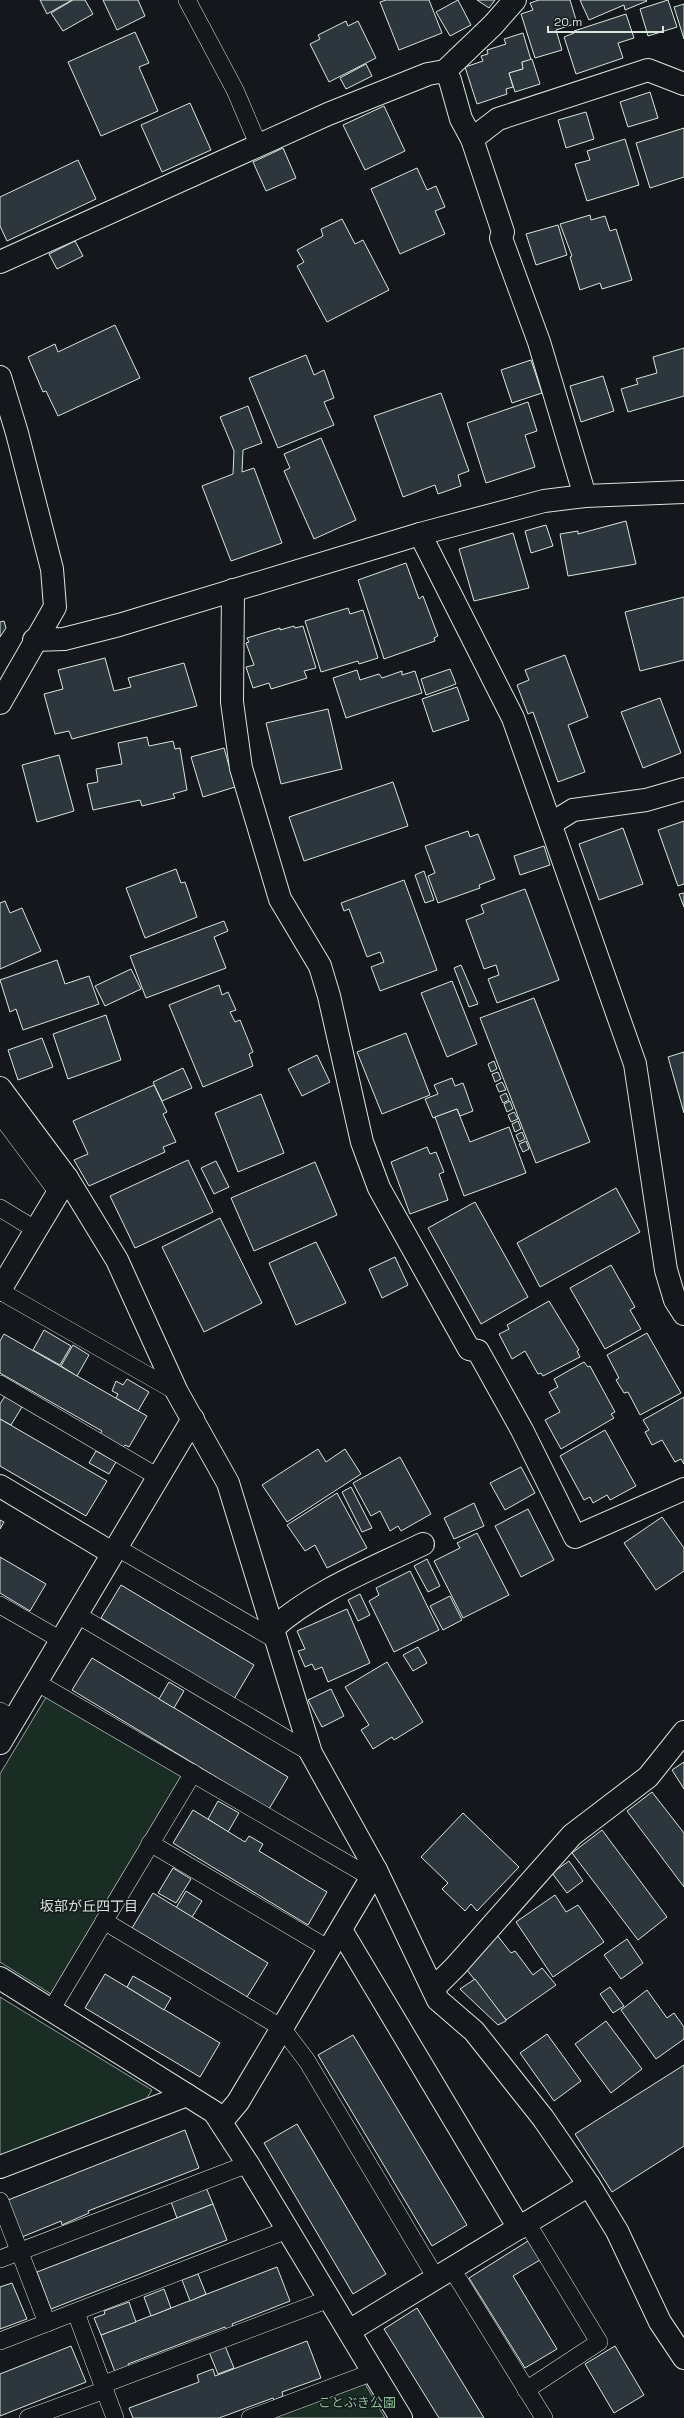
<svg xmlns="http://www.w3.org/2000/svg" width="684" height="2418" font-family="'Space Grotesk','Noto Sans JP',sans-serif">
  <rect width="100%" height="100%" fill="#14181c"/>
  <g fill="#1a2d24" stroke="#939e99">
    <path d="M48,1694l135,79 -132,221 -51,-32v-188z"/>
    <path d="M0,1997l152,93 -7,11 -145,55z"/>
    <path d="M364,2382l21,36h-116z"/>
  </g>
  <g fill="#2c363c" stroke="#d8e6dc">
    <path d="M40,0h32l-25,14z"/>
    <path d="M73,0h12l8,14 -30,17 -12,-18z"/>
    <path d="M103,0h35l7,16 -28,14z"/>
    <path d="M386,0h43l13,33 -43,17 -19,-48z"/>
    <path d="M458,0l13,25 -21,11 -14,-24z"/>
    <path d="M477,0h18l-6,8z"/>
    <path d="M539,0h31l7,23 -21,7 6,20 -27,8 -14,-44 12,-4 -3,-7z"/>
    <path d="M580,0h66l1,1 -22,9 -1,-5 -35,15z"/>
    <path d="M668,0l9,27 -29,9 -8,-27z"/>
    <path d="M684,4v35l-10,-32z"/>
    <path d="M626,14l8,24 -16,5 5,15 -47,16 -12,-37 10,-4v-2z"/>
    <path d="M346,21l2,5 10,-5 18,37 -47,24 -19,-38 10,-5 -2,-4z"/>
    <path d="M135,32l14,31 -10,4 19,44 -57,25 -33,-74z"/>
    <path d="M523,33l8,27 -9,2 1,7 -14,4 4,14 -7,2 1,5 -30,10 -12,-37 18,-6 -2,-5 7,-2 -1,-4 19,-6 -2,-5z"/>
    <path d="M532,59l8,25 -25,8 -6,-19 14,-4 -1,-7z"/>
    <path d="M366,64l6,12 -26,13 -6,-11z"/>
    <path d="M650,92l8,26 -30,9 -8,-25z"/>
    <path d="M190,103l21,47 -49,22 -21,-47z"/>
    <path d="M384,106l21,45 -40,19 -22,-45z"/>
    <path d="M586,112l8,27 -28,9 -8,-28z"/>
    <path d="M684,128v49l-34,11 -14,-45z"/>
    <path d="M625,139l14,46 -52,16 -12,-37 15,-4 -3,-9z"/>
    <path d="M283,148l13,30 -30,13 -13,-29z"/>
    <path d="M78,160l18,39 -89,42 -7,-15v-29z"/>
    <path d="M417,168l10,22 9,-4 9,21 -10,4 10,23 -45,20 -29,-65z"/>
    <path d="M590,215l1,5 14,-4 5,15 6,-2 16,51 -30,9 -2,-6 -20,7 -10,-33 2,-1 -12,-32z"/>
    <path d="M342,219l13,25 8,-4 26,50 -62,32 -30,-56 7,-4 -7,-12 26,-14 -2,-7z"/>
    <path d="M558,225l9,30 -31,10 -10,-31z"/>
    <path d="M75,241l8,15 -26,13 -8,-15z"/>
    <path d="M115,325l25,53 -82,38 -12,-25 -3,1 -15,-35 27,-13 3,8z"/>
    <path d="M684,348v48l-56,16 -7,-23 17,-5 -2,-5 21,-6 -4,-16z"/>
    <path d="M306,355l8,20 10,-5 10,28 -10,4 10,23 -56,23 -29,-70z"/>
    <path d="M531,360l11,33 -30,10 -11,-33z"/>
    <path d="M603,376l11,35 -33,11 -11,-36z"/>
    <path d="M441,393l28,78 -11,4 3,11 -23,8 -3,-9 -32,12 -29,-81z"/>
    <path d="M528,402l9,29 -12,4 10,32 -49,16 -19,-60z"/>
    <path d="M248,406l14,37 -19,7 -1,22 12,-4 28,75 -51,18 -29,-75 31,-12 1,-23 -14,-34z"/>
    <path d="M321,438l35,82 -42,19 -30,-68 6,-3 -6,-14z"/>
    <path d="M626,521l10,43 -68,12 -8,-42 18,-3v3z"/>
    <path d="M546,525l7,21 -22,7 -6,-22z"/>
    <path d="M513,533l16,55 -55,13 -15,-52z"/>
    <path d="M406,563l13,36 4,-3 15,40 -4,2 1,3 -51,18 -26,-79z"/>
    <path d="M684,597v63l-44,11 -15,-59z"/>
    <path d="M348,608l2,6 13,-4 15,48 -19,6 -1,-3 -37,11 -16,-51z"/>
    <path d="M4,621l2,7 -6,9v-15z"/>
    <path d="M294,626l1,2 8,-2 13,42 -12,3 3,7 -36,11 -2,-6 -16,5 -7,-21 8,-2 -8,-22 3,-1 -2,-4 33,-10v2z"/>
    <path d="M565,655l23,62 -20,8 17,47 -27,10 -25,-70 -5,2 -11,-29 12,-5 -4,-10z"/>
    <path d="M105,658l9,33 17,-4 -3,-9 56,-15 13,43 -125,33 -3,-8 -14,3 -11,-40 19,-5 -5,-19z"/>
    <path d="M450,669l6,15 -30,11 -5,-16z"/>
    <path d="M357,670l3,10 19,-6 3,4 20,-7v4l13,-4 7,22 -76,25 -13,-40z"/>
    <path d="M457,687l12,33 -36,12 -11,-33z"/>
    <path d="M660,698l21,55 -38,15 -22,-56z"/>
    <path d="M328,709l14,60 -61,15 -15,-61z"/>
    <path d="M147,737l2,9 24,-5 2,8 5,-1 7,42 -14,4 2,4 -33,8 -2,-6 -47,10 -6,-26 11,-2 -2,-13 26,-5 -4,-21z"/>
    <path d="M224,748l11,39 -32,10 -12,-40z"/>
    <path d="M59,755l15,56 -37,11 -15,-57z"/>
    <path d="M393,782l15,44 -104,35 -15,-44z"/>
    <path d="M684,821v63l-6,2 -20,-56z"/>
    <path d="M623,828l20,56 -44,16 -20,-56z"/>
    <path d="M468,831l2,6 8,-3 17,45 -16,6 1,3 -42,15 -10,-27 7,-3 -10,-27z"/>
    <path d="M544,846l6,19 -30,10 -6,-19z"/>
    <path d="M176,869l5,14 4,-1 12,35 -52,21 -19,-50z"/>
    <path d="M424,871l10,29 -9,3 -10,-28z"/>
    <path d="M404,880l33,90 -57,21 -9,-24 13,-5 -4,-10 -13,5 -18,-48 -5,2 -3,-8z"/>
    <path d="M525,889l34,91 -62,23 -9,-24 11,-4 -3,-10 -12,4 -18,-49 18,-7 -3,-8z"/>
    <path d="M684,893v14l-5,-13z"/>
    <path d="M5,901l5,12 12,-5 19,43 -41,18v-66z"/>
    <path d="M224,921l4,10 -14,6 12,31 -80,30 -16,-42z"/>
    <path d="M57,960l8,24 24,-8 10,28 -76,26 -7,-21 -6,3 -10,-32z"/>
    <path d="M461,965l17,39 -9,3 -15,-39z"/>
    <path d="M131,969l10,20 -36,17 -10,-20z"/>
    <path d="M452,981l25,63 -30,13 -26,-64z"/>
    <path d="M219,985l3,10 6,-3 8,18 -6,2 5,10 5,-2 13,32 -4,2 4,12 -50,21 -34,-82z"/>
    <path d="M534,998l56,144 -54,21 -56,-145z"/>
    <path d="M106,1015l15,45 -53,19 -15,-45z"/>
    <path d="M406,1033l24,62 -48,19 -25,-62z"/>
    <path d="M42,1038l11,29 -35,13 -10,-30z"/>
    <path d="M684,1052v61l-16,-56z"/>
    <path d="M317,1055l13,27 -28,14 -14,-27z"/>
    <path d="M494,1061l3,8 -6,3 -3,-8z"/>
    <path d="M183,1068l9,20 -30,13 -9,-19z"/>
    <path d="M498,1072l3,7 -6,3 -3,-8z"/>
    <path d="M452,1078l3,8 8,-3 10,28 -13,5 -3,-7 -24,9 -8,-19 13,-5 -4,-9z"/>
    <path d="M502,1082l4,8 -7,2 -3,-7z"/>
    <path d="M154,1085l13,27 -4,2 13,28 -13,5 2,5 -76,34 -15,-26 14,-6 -15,-33z"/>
    <path d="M506,1093l3,7 -6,3 -3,-7z"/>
    <path d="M261,1094l23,59 -46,19 -23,-59z"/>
    <path d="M510,1101l3,8 -6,3 -3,-8z"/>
    <path d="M457,1109l13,33 39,-15 17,46 -62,23 -29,-79z"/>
    <path d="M514,1112l4,7 -7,3 -3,-7z"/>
    <path d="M518,1121l3,8 -6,3 -3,-8z"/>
    <path d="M522,1132l3,7 -6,3 -3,-7z"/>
    <path d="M526,1141l3,8 -6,3 -4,-8z"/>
    <path d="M427,1147l3,7 6,-2 8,20 -5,2 9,26 -38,14 -19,-52z"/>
    <path d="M188,1160l25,52 -78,36 -25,-52z"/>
    <path d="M216,1161l13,26 -15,7 -13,-26z"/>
    <path d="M315,1162l22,53 -83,36 -23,-53z"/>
    <path d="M616,1188l24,44 -100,55 -23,-44z"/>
    <path d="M475,1202l53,95 -47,27 -53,-96z"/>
    <path d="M220,1218l42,85 -58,29 -42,-85z"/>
    <path d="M316,1242l30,61 -50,22 -27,-62z"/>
    <path d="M395,1257l13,28 -26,13 -13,-29z"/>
    <path d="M611,1265l24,42 -5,3 11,19 -36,20 -35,-61z"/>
    <path d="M549,1301l30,49 -2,1 3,6 -37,19 -2,-3 -3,1 -13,-23 -13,8 -13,-25 10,-5 -2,-4z"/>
    <path d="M44,1330l27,16 -11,19 -27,-15z"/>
    <path d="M647,1333l34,60 -41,22 -12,-23 -4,1 -8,-13 3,-2 -12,-23z"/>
    <path d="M4,1334l143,82 -18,31 -4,-2 -2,2 -23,-13 2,-3 -102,-58v-32z"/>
    <path d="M73,1345l16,10 -12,21 -16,-10z"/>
    <path d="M584,1362l4,5 2,-1 25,46 -4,2 3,4 -53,31 -16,-29 15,-8 -11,-20 9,-5 -4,-8z"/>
    <path d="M127,1379l22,13 -11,19 -22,-13 2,-4 -6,-3 4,-10 7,4z"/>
    <path d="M5,1396l17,11 -11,18 -11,-6v-15z"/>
    <path d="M684,1397v67l-3,-5 -6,3 -13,-22 -10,5 -7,-13 4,-2 -6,-10z"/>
    <path d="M0,1419l107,62 -21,35 -86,-50z"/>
    <path d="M605,1430l31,56 -26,14 -3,-5 -14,8 -3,-6 -6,3 -24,-44z"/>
    <path d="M318,1449l8,13 19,-13 16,25 -74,48 -25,-37z"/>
    <path d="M96,1451l20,11 -7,12 -20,-11z"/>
    <path d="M400,1457l31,57 -30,17 -3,-5 -8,5 -10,-20 -9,5 -18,-33z"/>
    <path d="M521,1467l14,26 -30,17 -15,-27z"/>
    <path d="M351,1487l21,41 -10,4 -20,-40z"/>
    <path d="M337,1493l30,55 -40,20 -12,-23 -10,6 -18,-26z"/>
    <path d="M474,1503l10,23 -30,13 -10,-21z"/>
    <path d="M528,1509l26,51 -33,17 -26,-51z"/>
    <path d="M662,1517l22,31v23l-28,19 -32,-47z"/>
    <path d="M0,1520l4,2 -4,7z"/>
    <path d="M477,1533l32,62 -46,23 -29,-57 26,-13 -3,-5z"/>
    <path d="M0,1557l46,27 -16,27 -30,-18z"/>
    <path d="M427,1559l13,27 -12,6 -14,-26z"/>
    <path d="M410,1571l29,59 -45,22 -25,-51 10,-6 -3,-7z"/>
    <path d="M121,1585l133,80 -20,34 -133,-81z"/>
    <path d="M360,1594l10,21 -12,6 -10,-21z"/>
    <path d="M450,1596l12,24 -19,10 -13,-24z"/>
    <path d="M347,1609l23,54 -42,19 -6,-15 -7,3 -3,-6 -7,3 -7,-16 7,-2 -8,-18z"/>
    <path d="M418,1647l9,16 -14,8 -10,-16z"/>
    <path d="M92,1658l196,119 -19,32 -197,-119z"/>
    <path d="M387,1662l36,60 -29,18 -2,-3 -19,12 -12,-19 8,-5 -24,-38z"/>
    <path d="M169,1682l15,9 -10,17 -15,-9z"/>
    <path d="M331,1689l13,27 -22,11 -14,-27z"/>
    <path d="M684,1762v27l-12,-19z"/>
    <path d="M652,1792l32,41v54l-57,-76z"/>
    <path d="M218,1801l21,12 -11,19 -20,-13z"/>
    <path d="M193,1810l52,32 4,-6 14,8 -4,7 68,41 -19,33 -135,-82z"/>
    <path d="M463,1813l56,54 -42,44 -6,-7 -6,7 -23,-22 6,-6 -27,-26z"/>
    <path d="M602,1830l65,87 -29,23 -66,-87z"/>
    <path d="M569,1861l14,20 -16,12 -15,-20z"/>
    <path d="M173,1868l18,11 -15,24 -18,-10z"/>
    <path d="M186,1891l16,10 -10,16 -16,-9z"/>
    <path d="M153,1893l115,70 -21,34 -115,-69z"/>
    <path d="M555,1895l11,17 12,-7 26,37 -51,35 -37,-55z"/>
    <path d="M497,1935l14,18 4,-2 18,24 9,-7 14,17 -50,35 -39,-50z"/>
    <path d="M627,1939l16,24 -22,16 -17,-24z"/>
    <path d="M105,1974l115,69 -20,34 -115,-69z"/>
    <path d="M133,1976l38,22 -7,12 -37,-23z"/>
    <path d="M475,1979l31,41v1l-8,4 -38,-36z"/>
    <path d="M610,1987l14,19 -11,7 -13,-19z"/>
    <path d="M647,1990l20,28 7,-5 10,14v12l-28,20 -35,-49z"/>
    <path d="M606,2021l36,48 -31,24 -36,-49z"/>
    <path d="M547,2034l34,47 -27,20 -34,-48z"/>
    <path d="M353,2035l114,190 -35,21 -114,-191z"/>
    <path d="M684,2065v81l-72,46 -37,-58z"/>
    <path d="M297,2124l89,150 -33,20 -89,-151z"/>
    <path d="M185,2130l14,38 -111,43 1,2 -27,12 -1,-4 -39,16 -14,-37z"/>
    <path d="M205,2185l8,19 -36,14 -7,-19z"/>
    <path d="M213,2204l14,36 -176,69 -14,-37z"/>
    <path d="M528,2241l12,19 -27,16 44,73 -32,19 -56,-90z"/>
    <path d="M277,2267l13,34 -58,23 1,3 -7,2 -1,-2 -97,37 1,3 -14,5 -14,-37z"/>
    <path d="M198,2274l8,20 -16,7 -8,-21z"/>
    <path d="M12,2283l15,36 -27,10v-42z"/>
    <path d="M164,2289l7,19 -20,8 -7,-19z"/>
    <path d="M129,2302l7,20 -35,13 -7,-17 11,-4 -1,-3z"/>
    <path d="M417,2308l67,110h-45l-55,-89z"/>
    <path d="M307,2341l14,37 -39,14 1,4 -9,4 -1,-2 -54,20h-86l-4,-10 70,-26 -2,-7 16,-6 2,7z"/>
    <path d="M71,2346l15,36 -86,34v-42z"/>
    <path d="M225,2346l9,22 -16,6 -9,-22z"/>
    <path d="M615,2346l29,49 -30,18 -29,-49z"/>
  </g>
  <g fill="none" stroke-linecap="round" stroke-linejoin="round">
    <g stroke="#d8e6dc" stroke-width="18">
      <g id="lane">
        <path d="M187,0l48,90 23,54"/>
        <path d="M0,1115l58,78"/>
        <path d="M0,1208l36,22"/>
        <path d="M0,1291l177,101"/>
        <path d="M0,1384l158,93"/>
        <path d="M116,1547l158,92"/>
        <path d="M0,1605l61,35"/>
        <path d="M76,1614l235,139"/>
        <path d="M36,1682l336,196"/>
        <path d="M0,1711l14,8"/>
        <path d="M150,1843l179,106"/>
        <path d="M104,1921l178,107 25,33 129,217"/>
        <path d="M51,2010l142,-237"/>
        <path d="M0,2201l47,122"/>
        <path d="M0,2259l248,-95"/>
        <path d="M452,2269l92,149"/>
        <path d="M76,2313l39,105"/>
        <path d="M0,2341l287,-111"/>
        <path d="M104,2384l225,-85"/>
        <path d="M526,2390l73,-48 -72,-119"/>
        <path d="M28,2418l77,-28"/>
        <path d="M250,2418l123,-46"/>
      </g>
    </g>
    <g stroke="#d8e6dc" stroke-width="24">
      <g id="street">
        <path d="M515,0l-22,25 -48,46 5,9 11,39 11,20 31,93 -2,6 38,104 46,154"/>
        <path d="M472,139l26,-20 150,-49 36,14"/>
        <path d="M0,262l328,-148 100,-40 17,-3"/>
        <path d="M0,377l17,56 35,136 3,38 -55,96"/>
        <path d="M420,534l93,184 122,346 31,206 9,30 9,14"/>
        <path d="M233,590l-1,112 9,66 39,131 40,67 9,30 33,146 17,46 90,161 9,2 44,79 53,107 109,-48"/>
        <path d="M34,640l30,-1 55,-14 301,-91 124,-33 41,-5 99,-4"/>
        <path d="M552,823l21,-13 73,-10 38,-11"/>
        <path d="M0,1088l67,90 50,82 60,132 51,91 83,270 65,117 62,130 36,31 69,87 46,67 28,46 43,91 24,36"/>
        <path d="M0,1290l67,-112"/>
        <path d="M0,1486l112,67"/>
        <path d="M271,1630c43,-39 100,-61 152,-86"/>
        <path d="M0,1743l193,-324"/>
        <path d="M341,1930l178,298"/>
        <path d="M0,1978l214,134 34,52 153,254"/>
        <path d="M434,1988l22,-22 116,-131 76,-58 36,-45"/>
        <path d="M222,2121l16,-19 138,-232"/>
        <path d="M0,2167l187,-72"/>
        <path d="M349,2331l240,-146"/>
      </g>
    </g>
    <use href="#lane" stroke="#14181c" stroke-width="17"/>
    <use href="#street" stroke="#14181c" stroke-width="22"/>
  </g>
  <g text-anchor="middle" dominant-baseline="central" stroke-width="3" stroke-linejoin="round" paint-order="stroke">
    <g font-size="13" fill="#8ac095" stroke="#14181c">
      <text x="357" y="2402">ことぶき公園</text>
    </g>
    <g font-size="14" fill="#d8e6dc" stroke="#14181c">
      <text x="89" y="1906">坂部が丘四丁目</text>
    </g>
  </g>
  <path d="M548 26v6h115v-6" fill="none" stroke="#d8e6dc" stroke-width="2"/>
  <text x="554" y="26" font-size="12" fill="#d8e6dc" stroke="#14181c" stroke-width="3" paint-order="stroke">20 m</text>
</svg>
